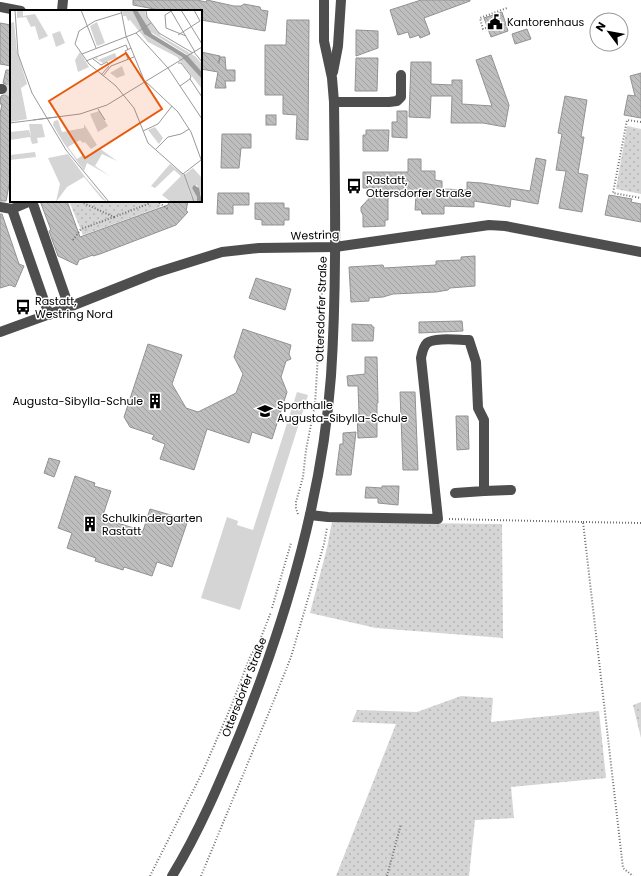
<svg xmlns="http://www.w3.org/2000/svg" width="641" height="876" font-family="Poppins,sans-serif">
  <defs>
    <pattern id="grass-dots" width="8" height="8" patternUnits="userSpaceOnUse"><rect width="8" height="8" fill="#d5d5d5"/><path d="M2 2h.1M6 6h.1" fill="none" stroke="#b5b5b5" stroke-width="1.8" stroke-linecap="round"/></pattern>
    <pattern id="building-back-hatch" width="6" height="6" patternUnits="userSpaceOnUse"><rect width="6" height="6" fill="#bebebe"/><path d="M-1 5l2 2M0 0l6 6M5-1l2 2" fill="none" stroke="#a2a2a2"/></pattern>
  </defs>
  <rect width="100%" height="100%" fill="#fff"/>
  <g fill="url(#grass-dots)">
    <path d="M627,126l14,3v65l-25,-5z"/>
    <path d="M69,201h92l-1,6 -77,28z"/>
    <path d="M332,522l170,2 1,114 -127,-10 -66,-15 17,-65z"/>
    <path d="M461,696l32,2 -2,24 108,-11 7,67 -95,9 3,31 -39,2 -6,56h-133l60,-152 -44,-2 5,-12 60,2z"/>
    <path d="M641,702v36l-8,-33z"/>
  </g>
  <path fill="#d5d5d5" d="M297,392l11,3 -68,215 -39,-12 26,-81 11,4 -1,4 16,5z"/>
  <g fill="url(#building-back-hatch)" stroke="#929292">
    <path d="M133,0h64l9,2 1,-2 27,6h7l3,-2 16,3 1,3 7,1 -3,20 -64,-11v-9h-36l-32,-6z"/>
    <path d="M421,0h49v1l-46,17 6,16 -10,4 -1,-3 -9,3 -2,-6 -10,3 -8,-25z"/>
    <path d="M502,12l6,19 -17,6 -7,-19z"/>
    <path d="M287,20h22l-1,120 -12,-1 1,-24 -14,-1v-19h-18v-50h21z"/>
    <path d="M0,23l11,2v41l-11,-2z"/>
    <path d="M527,29l4,10 -16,5 -3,-10z"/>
    <path d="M356,30l22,1v17l-22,8z"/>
    <path d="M201,52l19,4 -2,7h1l1,-6h5l1,13h9v11h-10l1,7h-11l3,-16 -17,-3z"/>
    <path d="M491,55l18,50 -4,22 -22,-4h-32l1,-27h-21l-1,22 -21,-1 2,-55h20v22l21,1v-5h10v24l30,2 -16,-46z"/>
    <path d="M356,58h22l-1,33h-22z"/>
    <path d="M6,70h5v91l-2,13 2,1 -5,26h-6v-87l2,-10h-2v-2l1,-6 5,-2 2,-5 -1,-4 -4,-2z"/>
    <path d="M641,73v45l-17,-3 4,-20 7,1 -5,-20z"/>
    <path d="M565,96l22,4 -6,37h3l-6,36 10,2 -6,37 -23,-4 7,-37 -10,-1 6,-36 -4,-1z"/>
    <path d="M397,111h10v27l-15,-1v-15h5z"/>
    <rect x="266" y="115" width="10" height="10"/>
    <path d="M366,130h23l-1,21h-25v-16h3z"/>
    <path d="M222,134h29v14h-10l-2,20h-18z"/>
    <path d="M536,158l10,2 -8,44 -27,-5 -1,8 -36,-6v6l-30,-1v8h-22l-1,-4h-6l1,-15h-28v25h-3v6l-22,1v-12l-2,-4v-4l18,-19h-16v-16h45v-13h13v12h14v9l7,1v8l25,1v-8l15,1 48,8z"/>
    <path d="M218,193h31v12h-16v9h-16z"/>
    <path d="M609,195l23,4 -1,3 10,2v18l-36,-7z"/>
    <path d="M40,201h27l13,36 88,-32 1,-4h19l-2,10 2,1 -12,13 -76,29 -7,2v-1l-14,5 -2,5 -19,-9 -9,-25 2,-1z"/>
    <path d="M255,203h29v5h5v12h-5v5h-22v-5l-7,-1z"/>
    <path d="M0,214h2l17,50 5,2 -9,21 -5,-2 -10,3z"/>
    <path d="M475,256v30l-25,2 -2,2 -12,2 -43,2 -10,3 -14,1v3l-18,1 -2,-35 34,-2 1,3 52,-3v-4l25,-1v-3z"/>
    <path d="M256,278l35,11 -6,21 -36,-12z"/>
    <path d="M462,321l1,10 -44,2v-11z"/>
    <path d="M352,324l20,1v2h2l-1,14h-21z"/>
    <path d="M243,329l48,16 -2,9 2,5 -5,2 -5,16 6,15 -15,47 -20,-7 -3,11 -42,-14 -13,41 -34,-11 5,-15 -13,-5 2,-4 -24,-8 -6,-10 24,-73 34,11 -10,29 14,24 12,4 38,-19 7,-19 -9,-17z"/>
    <path d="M365,357h12l1,46h-1v34l-19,1 -1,-24h2l-1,-28h-10l-1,-10 18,-2z"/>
    <path d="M400,392h15l3,78h-15z"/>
    <path d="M456,416h12l1,33 -12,1z"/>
    <path d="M356,432l-5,43h-15l4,-31h3v-11z"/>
    <path d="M49,458l11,3 -6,16 -10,-4z"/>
    <path d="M75,476l20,7 -1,3 17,5 -9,27 41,13 7,-22 38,11 -16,47 -15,-5 -5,14 -28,-9 -1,3 -28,-9 1,-3 -29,-10 5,-15 -14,-5z"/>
    <path d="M382,486h17l-1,19 -20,-2v-5h-13l1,-11 16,1z"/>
  </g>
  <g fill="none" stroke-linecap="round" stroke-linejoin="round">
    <path stroke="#d9d9d9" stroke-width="10" stroke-dasharray="10 5" stroke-linecap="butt" d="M2,89l9,2"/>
    <g stroke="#707070" stroke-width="2" stroke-dasharray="1 2" stroke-linecap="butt">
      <path d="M486,28l-3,1 -3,-11 27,-10"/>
      <path d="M641,122l-14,-2 -14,73 28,5"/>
      <path d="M157,201l11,8"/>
      <path d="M114,217l34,-13 4,-3"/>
      <path d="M73,240l8,-11 33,-12 -35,-16"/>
      <path d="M298,514l-2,-6v-6l7,-25 3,-27 9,-46 8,-129"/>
      <path d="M449,519l134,3 40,346 10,8"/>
      <path d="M583,522l58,1"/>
      <path d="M272,608l19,-65"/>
      <path d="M150,876l53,-105 27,-62 20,-52 10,-17 11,-28"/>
      <path d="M201,876l71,-171 19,-48 33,-113 3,-16"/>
      <path d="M387,876l14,-52"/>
    </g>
    <g stroke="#4e4e4e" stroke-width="10">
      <path d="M0,7l21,4"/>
      <path d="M62,11l1,-11"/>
      <path d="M333,72l5,-26 3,-46"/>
      <path d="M0,89h2"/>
      <path d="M334,102h55l8,-1 4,-4v-22"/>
      <path d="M31,201l-19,8 37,106"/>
      <path d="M32,201l37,106"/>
      <path d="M0,207l12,2"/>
      <path d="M0,332l69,-25 86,-34 67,-21 37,-4 76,-1 154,-22 16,1 136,26"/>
      <path d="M484,491l27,-1"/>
      <path d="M310,515l18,2 110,2 -17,-161c1,-5 2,-11 6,-15 8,-6 32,-3 42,-3l7,22 2,46 6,12v71l-29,2"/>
      <path d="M172,876c27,-44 48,-94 68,-142 46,-114 82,-234 91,-358 6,-91 4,-183 3,-274l-2,-24 -8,-37v-41"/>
    </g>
  </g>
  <defs>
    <g id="civic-bare" transform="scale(1.2)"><path d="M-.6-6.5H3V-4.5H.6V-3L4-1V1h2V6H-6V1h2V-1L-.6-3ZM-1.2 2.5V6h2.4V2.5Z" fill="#000" stroke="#fff" stroke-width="2.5" paint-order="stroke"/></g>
    <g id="bus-bare" transform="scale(1.2)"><path d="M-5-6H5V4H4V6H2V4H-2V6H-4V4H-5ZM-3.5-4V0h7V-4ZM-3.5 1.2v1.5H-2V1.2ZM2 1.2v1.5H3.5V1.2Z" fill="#000" stroke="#fff" stroke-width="2.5" paint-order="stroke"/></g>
    <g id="building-bare" transform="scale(1.2)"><path d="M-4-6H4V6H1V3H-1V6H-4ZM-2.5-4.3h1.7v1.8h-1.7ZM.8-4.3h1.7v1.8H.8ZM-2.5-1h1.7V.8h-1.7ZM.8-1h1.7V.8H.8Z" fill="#000" stroke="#fff" stroke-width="2.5" paint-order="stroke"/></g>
    <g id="school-bare" transform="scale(1.2)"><path d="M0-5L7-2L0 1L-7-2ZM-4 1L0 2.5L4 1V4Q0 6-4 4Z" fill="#000" stroke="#fff" stroke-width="2.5" paint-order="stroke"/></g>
  </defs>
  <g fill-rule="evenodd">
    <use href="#civic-bare" x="495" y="22"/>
    <use href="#bus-bare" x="354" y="186"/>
    <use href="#bus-bare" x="23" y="307"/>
    <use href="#building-bare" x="155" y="401"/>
    <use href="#school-bare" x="265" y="411"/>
    <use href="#building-bare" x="90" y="524"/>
  </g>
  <g text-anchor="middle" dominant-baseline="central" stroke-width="3" stroke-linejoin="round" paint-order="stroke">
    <g font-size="11" fill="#000" stroke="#fff" text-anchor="start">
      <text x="507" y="22">Kantorenhaus</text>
      <text x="366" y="180">Rastatt,<tspan x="366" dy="13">Ottersdorfer Straße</tspan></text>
      <text x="35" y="301">Rastatt,<tspan x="35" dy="13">Westring Nord</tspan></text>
      <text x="143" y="401" text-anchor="end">Augusta-Sibylla-Schule</text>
      <text x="277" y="405">Sporthalle<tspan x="277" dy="13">Augusta-Sibylla-Schule</tspan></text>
      <text x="102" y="518">Schulkindergarten<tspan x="102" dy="13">Rastatt</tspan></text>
    </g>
    <g font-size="11" fill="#000" stroke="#fff">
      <text transform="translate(315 235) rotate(-2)">Westring</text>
      <text transform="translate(321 309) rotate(-88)">Ottersdorfer Straße</text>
      <text transform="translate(244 687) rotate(-69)">Ottersdorfer Straße</text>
    </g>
  </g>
  <g transform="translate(10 10)">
    <rect width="192" height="192" fill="#fff"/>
    <path d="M7,0h6v6l12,-2 13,22 -9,4 -4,-14 -4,1 -5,-10 -9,1zM112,0h10l12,24 41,25 17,20v10l-25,-32 -29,-15 -18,-22 -2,1 -2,-5h-3zM127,0h8l1,6 15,20 34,20 7,8v8l-16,-18 -37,-23zM4,12l3,29 10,33 -6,4 -4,-20 10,51 -17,3v-99zM50,21l5,12 -9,4 -4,-13zM70,42l9,15 -11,5 -3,-12zM105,43l2,5 -14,5 -9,-5 3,-1 1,3zM112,56l3,9 -8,3 -7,-5zM89,101l9,15 -10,6 -8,-18zM48,110l4,12 22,-4v-4l13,21 -6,4 -6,-7 -2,1 -3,-3 -12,7 9,12 6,-4 3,3 13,-10 18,13 -15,-7 -7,12 15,10 -23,-13 -3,8 -21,-29 -10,-17 1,-4zM19,114h13l3,13 -8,1 1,5 -6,1 -2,-7 -20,3v-8l19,-2 2,7zM145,117l8,11 -4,6 -11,-14zM25,142l1,5 -26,3v-5zM58,144l18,24 21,24 -5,-3 -18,-22 -17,10 -11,15 4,-18 -12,-26z" fill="#d5d5d5"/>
    <path d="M160,154l14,11 9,27h-22l-9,-7 19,-19 -7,-6 -19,18 -4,-2z" fill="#d5d5d5"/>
    <path d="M87,12l8,21 -8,3 -7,-20zM183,158l9,10v19l-5,-12 -5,3 5,9v5h-11l6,-5 -8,-22z" fill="#d5d5d5"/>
    <path d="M122,0h5l15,24 36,22 14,16v7l-20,-22 -38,-23zM184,175l5,3 3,14h-5v-5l-5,-9z" fill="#9c9c9c"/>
    <path fill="none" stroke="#999" stroke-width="1" d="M5,0l3,44 14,39 34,57 43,52M71,0l15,38M111,0l5,26 18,44 34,32 13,20 11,30M136,0l1,7 12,16 34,20M163,0l-8,5 1,13 20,8M171,0l21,34M161,1l24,41M111,3l-26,8 -16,10 -4,13 14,20 27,22 18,22 14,35 35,31 18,-14M126,23l32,35 34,51M168,25l22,-14 -6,-11M184,42l8,10M72,44l54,-21 15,-10M83,49l8,6 6,-3 2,3M118,49l-3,-8 6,-3M76,51l40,-16 2,5M168,53h3l10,13 -1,3 12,18M91,65l8,-9M93,66l8,-10 23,-9M170,76l10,-7M88,99l7,11M23,110l47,-6 27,-9 95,-58M0,113l47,-6M133,121l15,-7 14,-18M146,139l12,-12 13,-3 8,-5M174,164l10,28"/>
    <path fill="#e8590c" fill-opacity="0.15" stroke="#e8590c" stroke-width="2" d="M116,43l36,56 -77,49 -36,-57z"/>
    <rect width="192" height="192" fill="none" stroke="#000" stroke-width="2"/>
  </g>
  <g transform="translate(609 32) rotate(302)"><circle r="19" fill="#ffffff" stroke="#999999"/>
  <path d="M0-3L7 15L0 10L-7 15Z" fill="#000000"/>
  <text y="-6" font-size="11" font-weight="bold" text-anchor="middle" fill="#000000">N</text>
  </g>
</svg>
